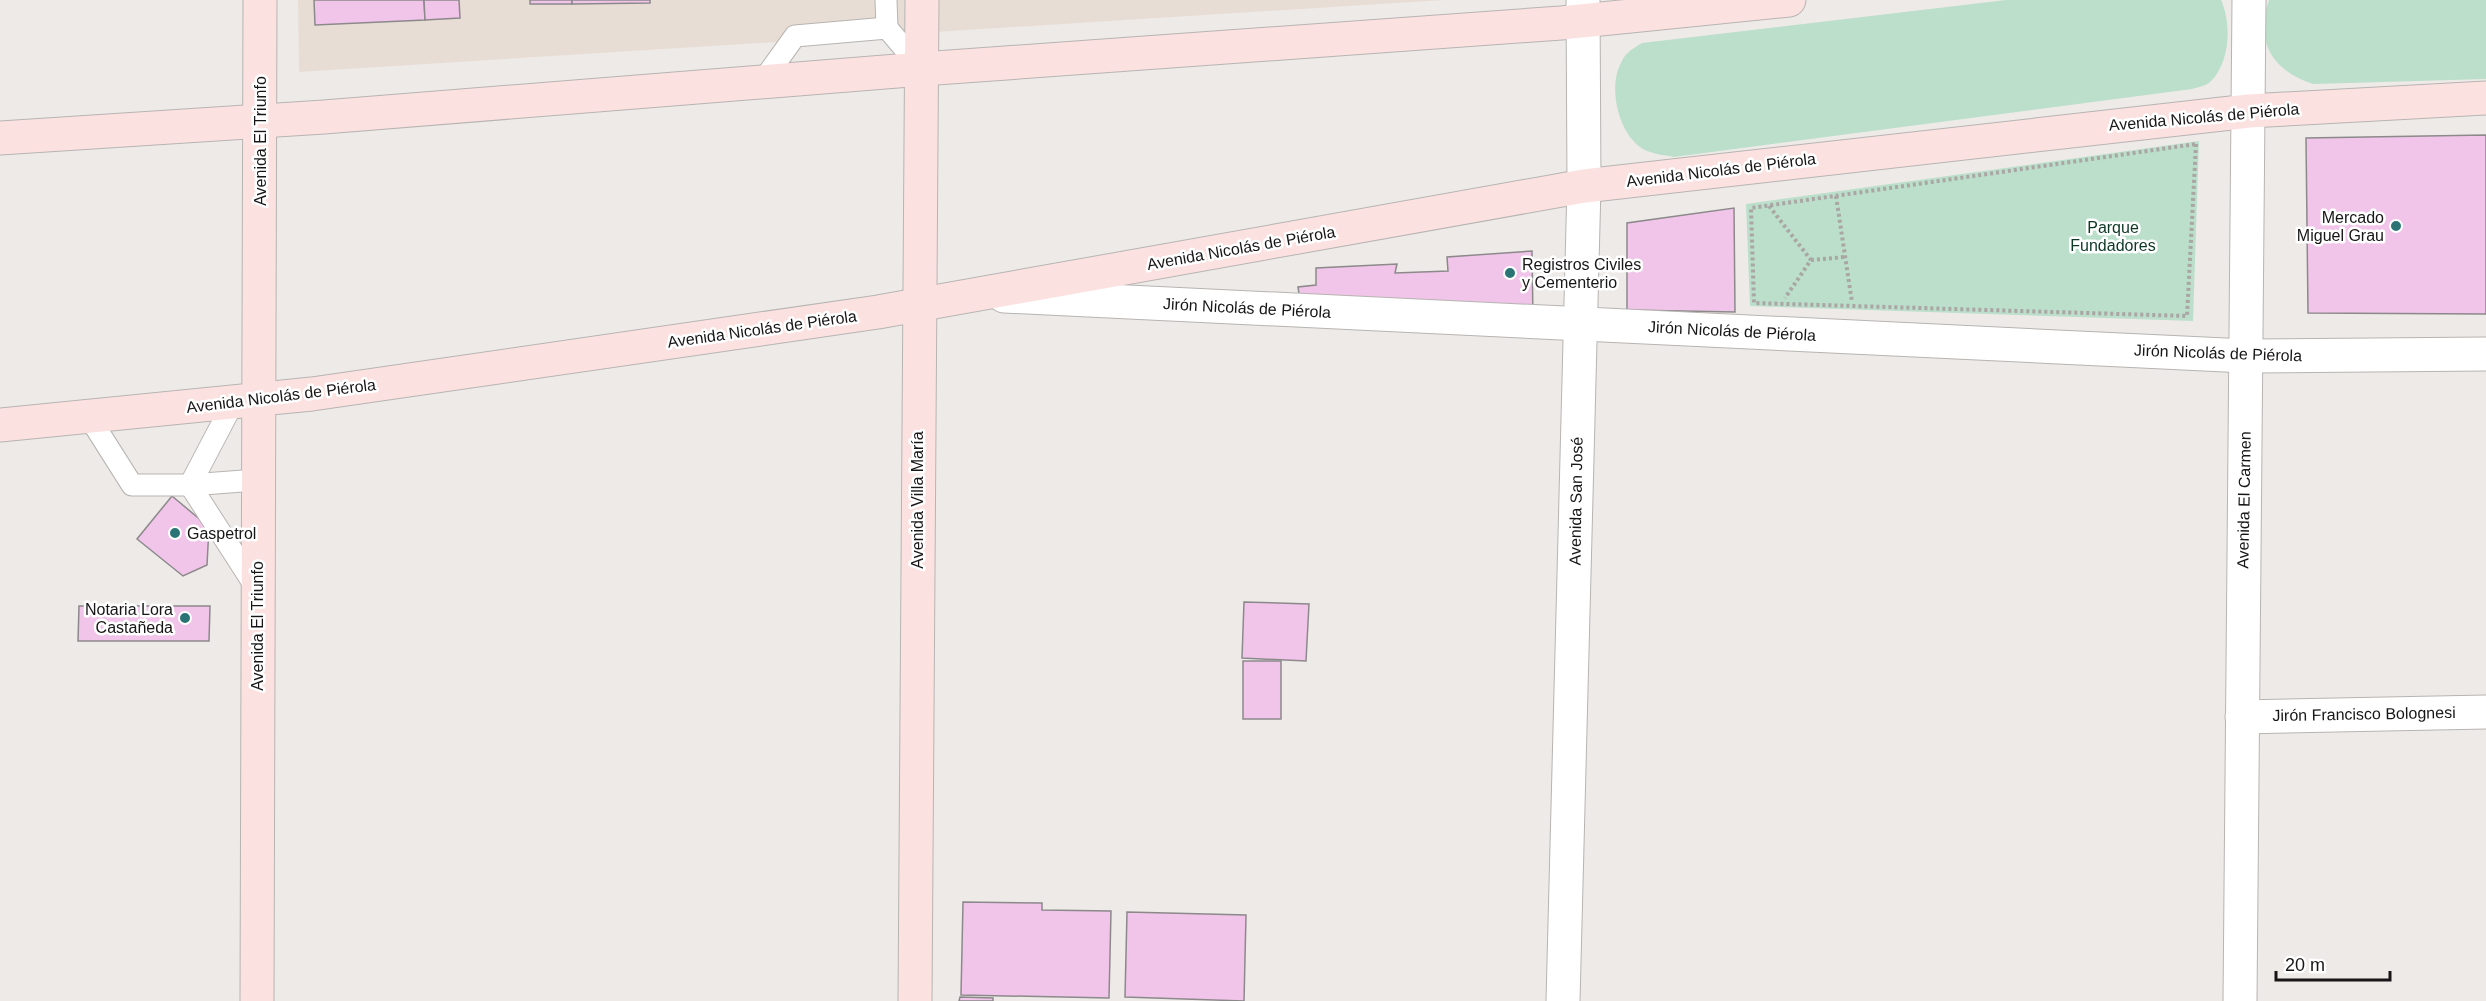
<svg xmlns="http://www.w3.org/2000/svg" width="2486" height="1001" font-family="Helvetica,sans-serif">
  <rect width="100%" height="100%" fill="#eeeae8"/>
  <path fill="#e7ddd5" d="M298,0h1147l-1146,72z"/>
  <g fill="#bbdfca">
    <path d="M2006,0h215c11,24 9,63 -11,82 -4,4 -12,5 -18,7l-518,68c-10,-2 -22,-3 -31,-8 -25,-15 -36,-63 -21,-88 4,-9 12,-13 20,-18z"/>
    <path d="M2269,0h217v79l-173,5c-40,-13 -59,-42 -44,-84z"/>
    <path d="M2199,141l-6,180 -443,-15 -4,-102z"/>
  </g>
  <g fill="#f1c5e9" stroke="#8c898b" stroke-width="1.5">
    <path d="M314,0h110l1,20 -110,5z"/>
    <path d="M424,0h35l1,18 -35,2z"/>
    <rect x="530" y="0" width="42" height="4"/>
    <path d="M572,0h78v3l-78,1z"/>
    <path d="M2486,135v179l-178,-1 -2,-175z"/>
    <path d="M1734,208l1,104 -108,-2v-87z"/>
    <path d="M1532,251l1,69 -232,-12 -3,-21 18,-2v-17l81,-4 -2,9 53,-2 -1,-14z"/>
    <path d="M172,496l37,31 -2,38 -24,11 -46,-37z"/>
    <path d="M1244,602l65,2 -3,57 -64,-3z"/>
    <path d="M79,606h131l-1,35h-131z"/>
    <rect x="1243" y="661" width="38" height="58"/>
    <path d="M963,902l79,1v7l69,1 -2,87 -148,-3z"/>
    <path d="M1127,912l119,3 -2,86 -119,-4z"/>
    <path d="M960,997l33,1v3h-34z"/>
  </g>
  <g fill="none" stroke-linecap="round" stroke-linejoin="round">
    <g stroke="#b7b4b2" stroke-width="23">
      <g id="lane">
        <path d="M886,0l1,28"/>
        <path d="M762,82l33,-46 92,-8 35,41"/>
        <path d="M89,417l43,68h58l43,-82"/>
        <path d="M257,480l-67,5 67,104"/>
      </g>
    </g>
    <g stroke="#b7b4b2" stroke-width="35">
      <g id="street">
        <path d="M1004,296l1242,60 240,-2"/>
        <path d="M2242,717l244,-5"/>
        <path d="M1563,1001l21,-815 -1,-186"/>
        <path d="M2240,1001l9,-1001"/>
      </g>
    </g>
    <g stroke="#b7b4b2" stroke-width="35">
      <g id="secondary">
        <path d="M0,138l324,-21 598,-48 639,-46 228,-23"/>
        <path d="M0,425l312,-31 566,-82 706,-126 665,-75 237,-13"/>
        <path d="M257,1001l3,-1001"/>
        <path d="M915,1001l7,-1001"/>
      </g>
    </g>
    <g stroke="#a9a6a4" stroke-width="4" stroke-dasharray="3 3" stroke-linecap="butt">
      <path d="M2196,144l-9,172 -433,-13 -3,-95z"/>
      <path d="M1836,196l16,106"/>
      <path d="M1769,206l42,54 -26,38"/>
      <path d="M1811,260l34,-3"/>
    </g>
    <use href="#lane" stroke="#fff" stroke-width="21"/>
    <use href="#street" stroke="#fff" stroke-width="33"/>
    <use href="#secondary" stroke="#fbe2e1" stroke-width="33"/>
  </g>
  <g fill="#2a7476" stroke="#fff" stroke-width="2">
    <circle cx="2396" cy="226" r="6"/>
    <circle cx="1510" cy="273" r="6"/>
    <circle cx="175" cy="533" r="6"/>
    <circle cx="185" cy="618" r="6"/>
  </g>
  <g text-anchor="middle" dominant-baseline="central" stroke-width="5" stroke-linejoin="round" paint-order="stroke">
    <g font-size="16" fill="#171515" stroke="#fff">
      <text transform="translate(2204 117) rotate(-5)">Avenida Nicolás de Piérola</text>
      <text transform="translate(260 141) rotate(-90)">Avenida El Triunfo</text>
      <text transform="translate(1721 170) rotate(-7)">Avenida Nicolás de Piérola</text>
      <text transform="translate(1241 248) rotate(-10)">Avenida Nicolás de Piérola</text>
      <text transform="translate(1247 308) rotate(3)">Jirón Nicolás de Piérola</text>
      <text transform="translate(762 329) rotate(-8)">Avenida Nicolás de Piérola</text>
      <text transform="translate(1732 331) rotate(3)">Jirón Nicolás de Piérola</text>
      <text transform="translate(2218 353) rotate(2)">Jirón Nicolás de Piérola</text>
      <text transform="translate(281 396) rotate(-7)">Avenida Nicolás de Piérola</text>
      <text transform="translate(917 500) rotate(-90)">Avenida Villa María</text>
      <text transform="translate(2244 500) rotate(-89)">Avenida El Carmen</text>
      <text transform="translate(1576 501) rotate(-89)">Avenida San José</text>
      <text transform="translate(257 626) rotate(-90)">Avenida El Triunfo</text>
      <text transform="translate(2364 714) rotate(-1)">Jirón Francisco Bolognesi</text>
    </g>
    <g font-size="16" fill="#171515" stroke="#fff" text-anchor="end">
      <text x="2384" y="217">Mercado<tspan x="2384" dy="18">Miguel Grau</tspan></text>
      <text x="1522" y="264" text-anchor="start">Registros Civiles<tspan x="1522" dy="18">y Cementerio</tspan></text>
      <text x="187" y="533" text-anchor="start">Gaspetrol</text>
      <text x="173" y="609">Notaria Lora<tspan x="173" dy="18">Castañeda</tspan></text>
    </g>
    <g font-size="16" fill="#0d3824" stroke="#fff">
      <text x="2113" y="227">Parque<tspan x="2113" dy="18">Fundadores</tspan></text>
    </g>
  </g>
  <path d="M2276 971v9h114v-9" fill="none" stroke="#171515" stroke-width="3"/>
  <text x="2285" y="971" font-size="18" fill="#171515" stroke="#ffffff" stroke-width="4.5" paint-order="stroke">20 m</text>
</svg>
